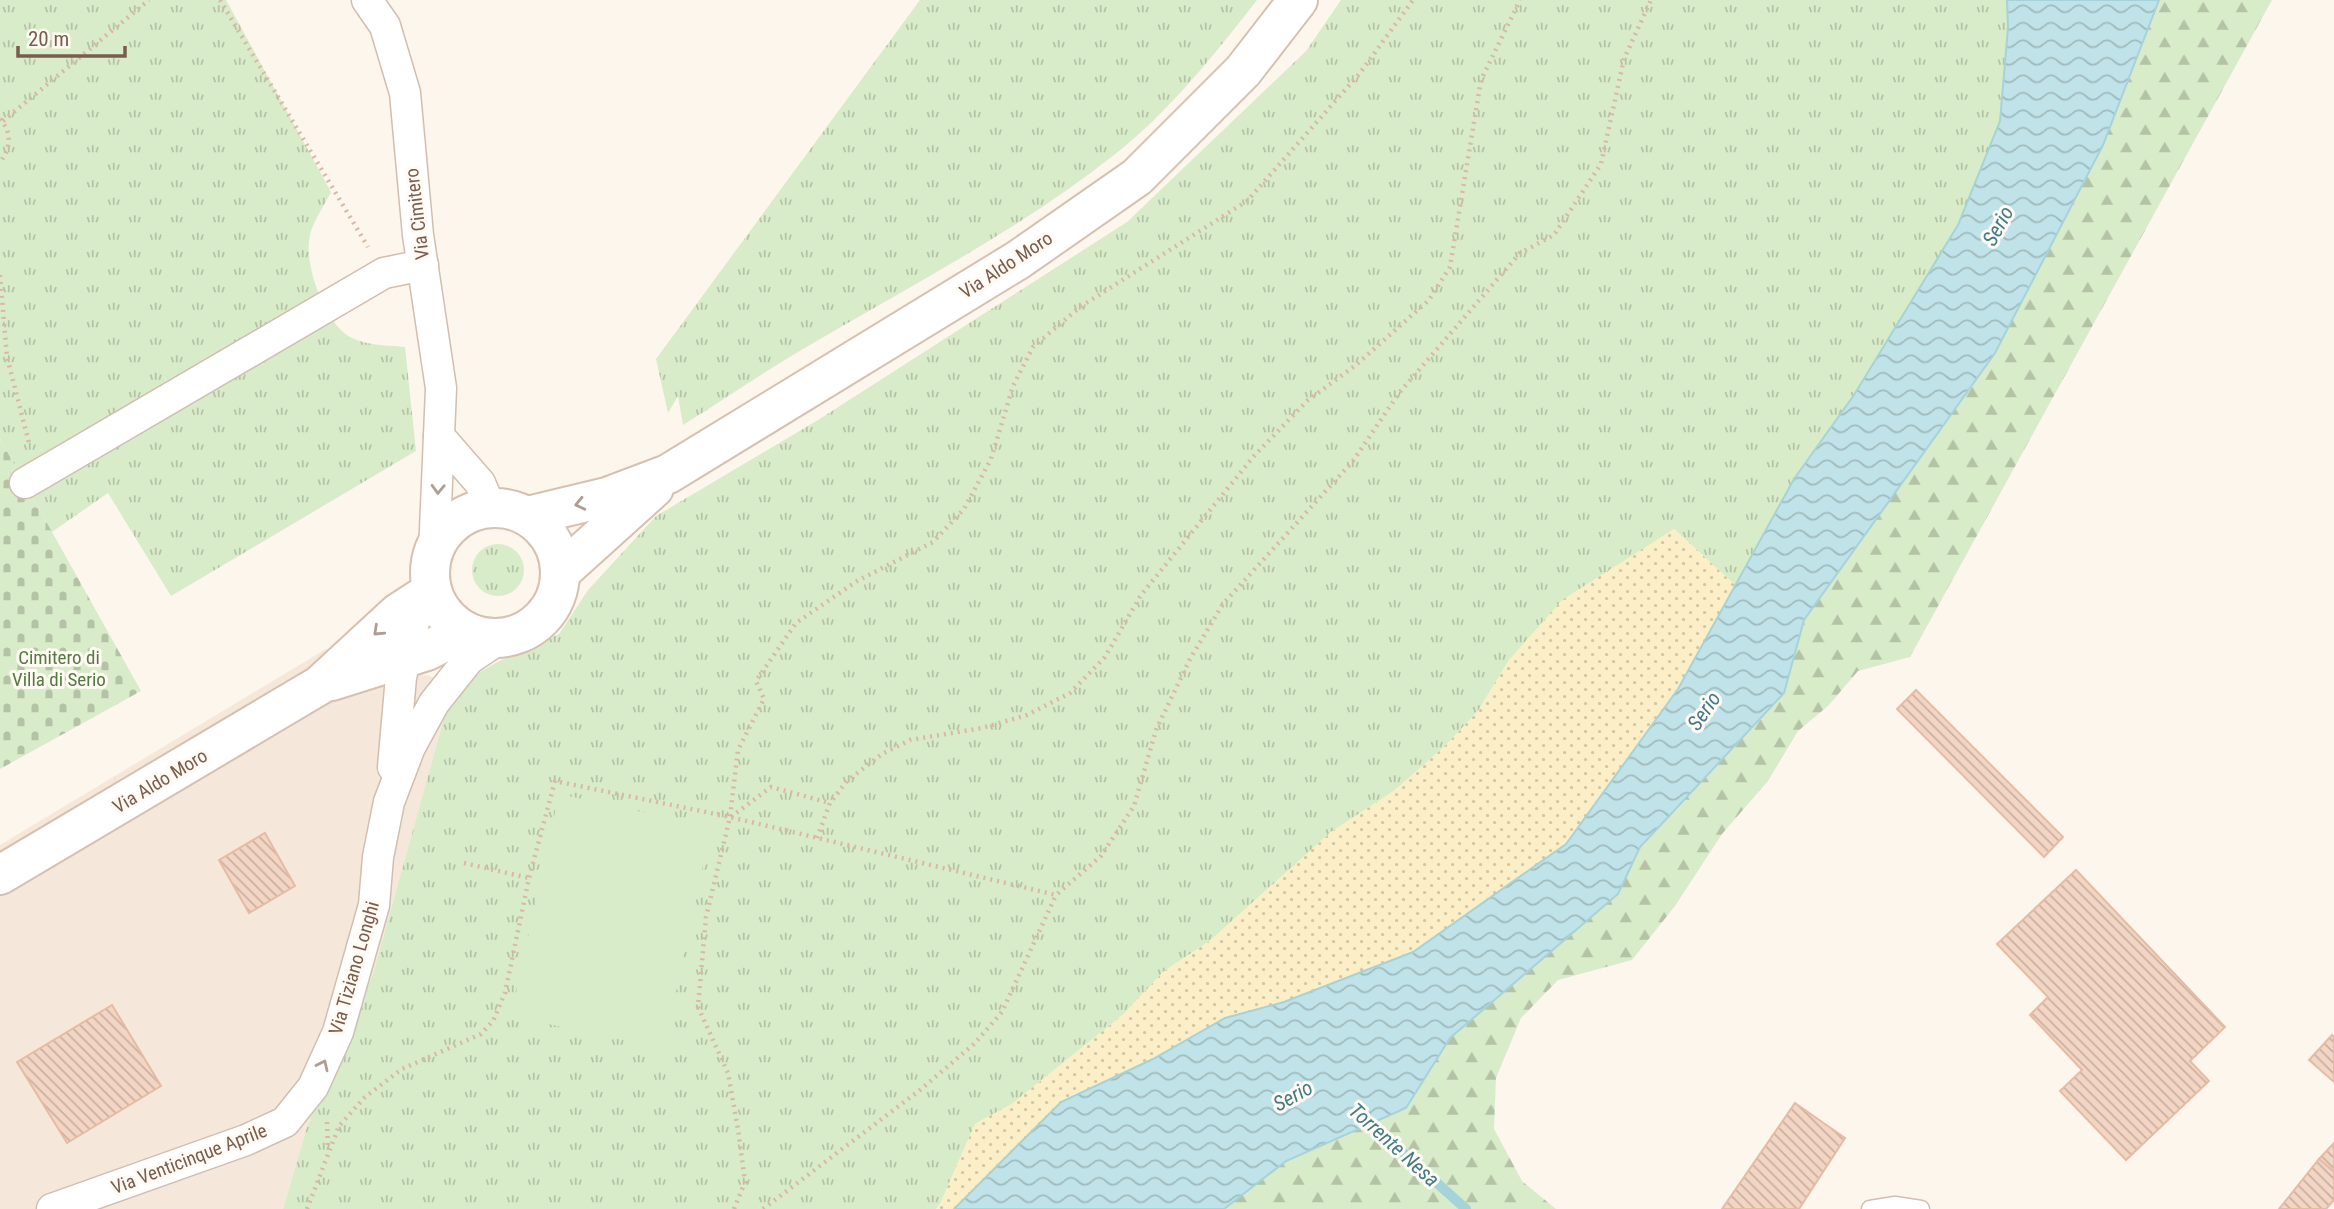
<svg xmlns="http://www.w3.org/2000/svg" width="2334" height="1209" font-family="'Roboto Condensed',sans-serif">
  <defs>
    <pattern id="grass-tufts" width="24" height="20" patternUnits="userSpaceOnUse" patternTransform="scale(1.75)"><rect width="24" height="20" fill="#d8ecc9"/><path d="M3 7l-1-3M5 7V3M7 7l1-3M15 17l-1-3M17 17v-4M19 17l1-3" fill="none" stroke="#b4c2a5"/></pattern>
    <pattern id="forest-firs" width="22" height="20" patternUnits="userSpaceOnUse" patternTransform="scale(1.75)"><rect width="22" height="20" fill="#d8ecc9"/><path d="M5 1l3.5 6h-7zM16 11l3.5 6h-7z" fill="#b4c2a5"/></pattern>
    <pattern id="sand-dots" width="8" height="8" patternUnits="userSpaceOnUse" patternTransform="scale(1.75)"><rect width="8" height="8" fill="#fcefc7"/><path d="M2 2h.1M6 6h.1" fill="none" stroke="#d1c5a4" stroke-width="1.8" stroke-linecap="round"/></pattern>
    <pattern id="cemetery-stones" width="16" height="16" patternUnits="userSpaceOnUse" patternTransform="scale(1.75)"><rect width="16" height="16" fill="#d8ecc9"/><path d="M2 7V4a2 2 0 0 1 4 0v3zM10 15v-3a2 2 0 0 1 4 0v3z" fill="#b4c2a5"/></pattern>
    <pattern id="water-waves" width="16" height="10" patternUnits="userSpaceOnUse" patternTransform="scale(1.75)"><rect width="16" height="10" fill="#bfe3e8"/><path d="M0 5q4-4 8 0t8 0" fill="none" stroke="#a0bbbe"/></pattern>
    <pattern id="building-back-hatch" width="6" height="6" patternUnits="userSpaceOnUse" patternTransform="scale(1.75)"><rect width="6" height="6" fill="#f3d5c3"/><path d="M-1 5l2 2M0 0l6 6M5-1l2 2" fill="none" stroke="#cab0a1"/></pattern>
  </defs>
  <rect width="100%" height="100%" fill="#fdf6ec"/>
  <path fill="#f5e8da" d="M326,649l133,35 -15,34 -71,256 -66,153 -24,82h-283v-364z"/>
  <g fill="url(#grass-tufts)">
    <path d="M0,0h226l105,192c-6,12 -15,25 -20,39 -9,28 10,80 31,100 16,15 43,14 63,16l11,104 -245,145 -63,-103 -56,39 -52,-93z"/>
    <path d="M920,0h337c-42,54 -89,113 -143,155 -96,76 -206,132 -311,194 -41,24 -80,51 -120,76l-5,-29 -10,17 -12,-54z"/>
    <path d="M1341,0h666l1,28 -8,93 -42,104 -104,170 -60,84 -59,106 -61,-56 -165,131 -31,51 -33,35 -51,45 -63,41 -120,108 -48,32 -39,42 -112,90 -37,20 -35,80 -4,5h-653l24,-82 66,-153 71,-256 15,-34 42,-24 58,-26 29,-44 68,-74 162,-96 309,-198 179,-171z"/>
    <circle cx="498" cy="570" r="26"/>
  </g>
  <path fill="url(#forest-firs)" d="M2159,0h113l-362,657 -52,14 -30,35 -30,25 -30,50 -46,53 -47,72 -43,54 -74,20 -37,38 -25,60 -2,51 28,52 34,28h-332l62,-48 120,-53 44,-70 168,-144 22,-47 144,-153 20,-74 191,-267 107,-208z"/>
  <path fill="url(#sand-dots)" d="M1674,529l61,56 -57,104 -112,155 -153,108 -129,50 -59,16 -72,41 -92,43 -107,107h-18l4,-5 35,-80 37,-20 112,-90 39,-42 48,-32 120,-108 63,-41 51,-45 33,-35 31,-51 53,-60z"/>
  <path fill="url(#cemetery-stones)" d="M0,439l141,252 -141,78z"/>
  <path fill="#d8ecc9" d="M559,794l152,33 -47,222 -153,-33z"/>
  <path fill="url(#water-waves)" stroke="#a5d3da" stroke-width="2" d="M2007,0h152l-56,145 -108,208 -191,267 -20,73 -144,154 -22,47 -168,144 -44,70 -120,53 -62,48h-270l107,-107 92,-43 72,-41 59,-16 129,-50 153,-108 112,-155 116,-210 60,-84 104,-170 42,-104 8,-93z"/>
  <g fill="none" stroke-linecap="round" stroke-linejoin="round">
    <path stroke="#a5d3da" stroke-width="10" d="M1361,1115l105,94"/>
  </g>
  <g fill="url(#building-back-hatch)" stroke="#e6bba3" stroke-width="2">
    <path d="M1916,690l147,147 -19,20 -147,-148z"/>
    <path d="M265,833l30,53 -46,27 -30,-53z"/>
    <path d="M2076,870l149,157 -35,34 19,20 -83,79 -66,-69 22,-21 -52,-55 18,-18 -51,-53z"/>
    <path d="M112,1005l49,81 -94,57 -50,-81z"/>
    <path d="M2332,1035l2,2v45l-25,-22z"/>
    <path d="M1795,1103l50,35 -46,71h-77z"/>
    <path d="M2334,1143v29l-15,-13z"/>
    <path d="M2319,1159l15,13v28l-8,9h-47z"/>
  </g>
  <g fill="none" stroke-linecap="round" stroke-linejoin="round">
    <g stroke="#d1beb0" stroke-width="19">
      <path id="lane" d="M1870,1209l25,-4 26,4"/>
    </g>
    <g stroke="#d1beb0" stroke-width="33">
      <g id="street">
        <path d="M367,0l18,26 20,67 13,142 23,153 -2,48"/>
        <path d="M25,483l359,-210 39,-8"/>
        <path d="M430,568l4,-15 5,-117 41,47 10,24"/>
        <path d="M393,767l8,-90 19,-80"/>
        <path d="M52,1209l194,-69 39,-18 28,-35 25,-55 36,-127 4,-48 11,-55 21,-55 24,-44 35,-44 30,-20"/>
      </g>
    </g>
    <g stroke="#d6c0b0" stroke-width="42">
      <g id="secondary">
        <circle cx="495" cy="573" r="65"/>
        <path d="M528,516l79,-19 61,-23 350,-214 119,-83 106,-106 55,-71"/>
        <path d="M561,572l93,-84"/>
        <path d="M332,681l95,-30 38,-20"/>
        <path d="M0,875l320,-190 78,-72 34,-22"/>
      </g>
    </g>
    <g stroke="#d9b8a5" stroke-width="4.5" stroke-dasharray="2 5" stroke-linecap="butt">
      <path d="M220,0l148,247"/>
      <path d="M0,119c12,13 11,29 0,43"/>
      <path d="M3,121l146,-121"/>
      <path d="M0,275l7,82 22,86"/>
      <path d="M731,817l40,-30 59,16"/>
      <path d="M817,838l13,-35 17,-22 35,-27 28,-14 72,-12 45,-13 43,-22 35,-36 36,-62 113,-139 53,-55 49,-36 73,-65 21,-33 31,-187 39,-80"/>
      <path d="M464,863l65,15"/>
      <path d="M327,1122l1,26"/>
      <path d="M307,1209l32,-83 26,-29 37,-28 79,-35 12,-13 12,-28 24,-115 26,-97 175,36 326,78 45,-39 33,-50 22,-76 34,-71 33,-55 130,-143 46,-68 121,-140 34,-18 47,-71 23,-105 27,-59"/>
      <path d="M734,1209l11,-27 -7,-53 -10,-56 -30,-66 8,-90 24,-100 8,-67 26,-51 -8,-18 40,-58 61,-42 76,-39 31,-33 27,-50 22,-73 20,-39 47,-40 167,-106 113,-128 53,-73"/>
      <path d="M763,1209l157,-119 54,-46 28,-32 54,-117"/>
    </g>
    <use href="#lane" stroke="#fff" stroke-width="16"/>
    <use href="#street" stroke="#fff" stroke-width="30"/>
    <use href="#secondary" stroke="#fff" stroke-width="38"/>
  </g>
  <defs><path id="oneway-chevron" d="M-2-3.5L2.5 0L-2 3.5" fill="none" stroke-width="1.6" stroke-linecap="round" stroke-linejoin="round" transform="scale(1.75)"/></defs>
  <g stroke="#af9d94">
    <use href="#oneway-chevron" transform="translate(438 489) rotate(92)"/>
    <use href="#oneway-chevron" transform="translate(580 504) rotate(167)"/>
    <use href="#oneway-chevron" transform="translate(378 631) rotate(137)"/>
    <use href="#oneway-chevron" transform="translate(323 1065) rotate(-65)"/>
  </g>
  <g text-anchor="middle" dominant-baseline="central" stroke-width="6" stroke-linejoin="round" paint-order="stroke">
    <g font-size="19" fill="#7a5c4d" stroke="#fffaf3">
      <text transform="translate(417 214) rotate(-97)">Via Cimitero</text>
      <text transform="translate(1006 265) rotate(-33)">Via Aldo Moro</text>
      <text transform="translate(160 781) rotate(-31)">Via Aldo Moro</text>
      <text transform="translate(354 968) rotate(-74)">Via Tiziano Longhi</text>
      <text transform="translate(189 1159) rotate(-21)">Via Venticinque Aprile</text>
    </g>
    <g font-size="19" fill="#537a41" stroke="#fffaf3">
      <text x="59" y="657">Cimitero di<tspan x="59" dy="22">Villa di Serio</tspan></text>
    </g>
    <g font-size="21" font-style="italic" fill="#437c86" stroke="#fffaf3">
      <text transform="translate(1998 226) rotate(-61)">Serio</text>
      <text transform="translate(1704 711) rotate(-55)">Serio</text>
      <text transform="translate(1293 1096) rotate(-29)">Serio</text>
      <text transform="translate(1394 1145) rotate(42)">Torrente Nesa</text>
    </g>
  </g>
  <path d="M18 46v10h107v-10" fill="none" stroke="#7a5c4d" stroke-width="3.5"/>
  <text x="28" y="46" font-size="21" fill="#7a5c4d" stroke="#fffaf3" stroke-width="5" paint-order="stroke">20 m</text>
</svg>
